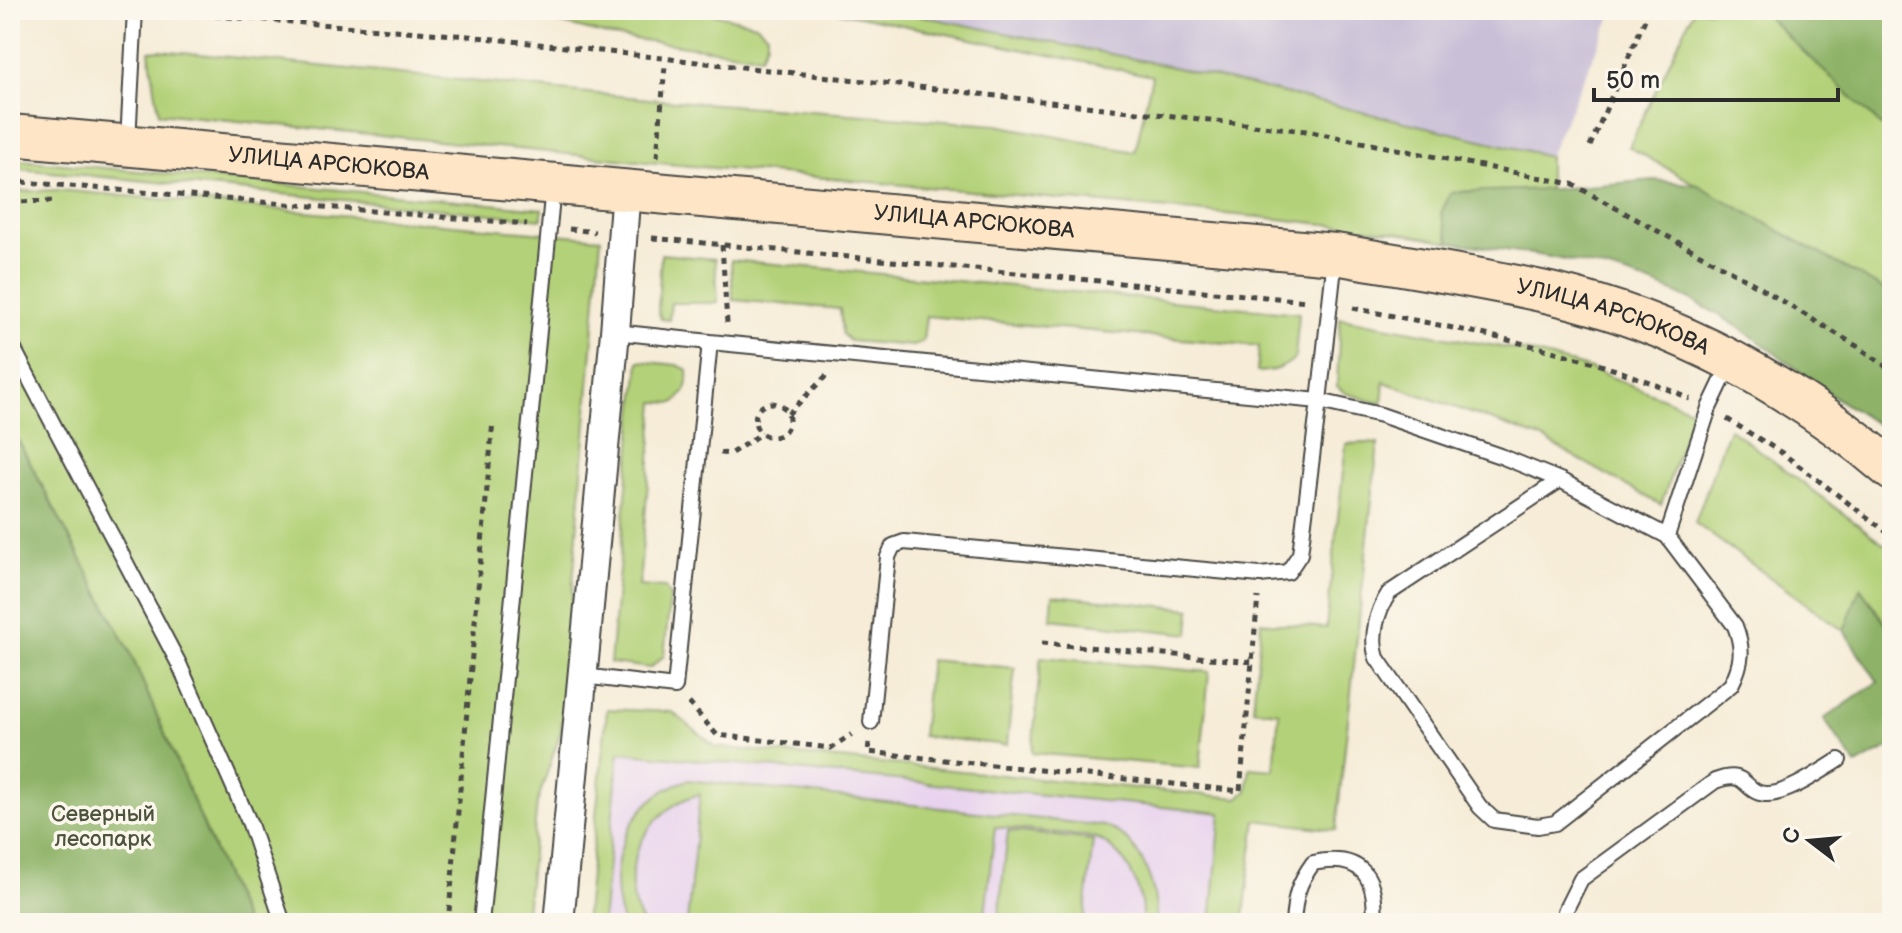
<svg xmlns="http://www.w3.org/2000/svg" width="1902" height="933" font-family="'Balsamiq Sans',sans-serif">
<rect width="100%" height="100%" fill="#fbf7ec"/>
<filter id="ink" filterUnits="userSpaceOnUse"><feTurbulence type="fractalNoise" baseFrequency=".0125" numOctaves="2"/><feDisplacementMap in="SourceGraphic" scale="16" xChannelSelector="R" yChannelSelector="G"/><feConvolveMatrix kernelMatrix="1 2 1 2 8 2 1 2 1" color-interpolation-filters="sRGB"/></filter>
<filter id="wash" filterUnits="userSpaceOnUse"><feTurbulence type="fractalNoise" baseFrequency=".006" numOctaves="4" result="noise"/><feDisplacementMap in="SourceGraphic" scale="32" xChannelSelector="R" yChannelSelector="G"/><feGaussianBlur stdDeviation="1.8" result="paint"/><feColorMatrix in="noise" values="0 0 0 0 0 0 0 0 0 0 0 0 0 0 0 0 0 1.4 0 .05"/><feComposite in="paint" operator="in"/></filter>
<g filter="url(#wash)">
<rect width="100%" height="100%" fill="#f6ecd7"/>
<path fill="#e8d2ee" d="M618 752 1221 813 1211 923H602Z"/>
<path fill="#c9bfd7" d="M891 10H1614L1549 156 1155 63Z"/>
<path fill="#b3d178" stroke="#6f7e52" stroke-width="2" d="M509 10H697L756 24 767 34V42L761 56 611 36Z
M829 10H891L1155 63 1549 156V190L1452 192 1441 213 1450 242 1391 231 1259 217 647 162 159 113 149 51 160 50 649 99 997 125 1135 152 1152 76Z
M1694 10H1760L1892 136V294L1629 147Z
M10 159 542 209V219L10 168Z
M58 190 601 238 561 731 537 803 525 923H245L130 652 10 425V192Z
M661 254 715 259 718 303H671L669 320 661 319 658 311Z
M731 260 1299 313 1295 358C1283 369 1273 371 1257 372L1259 346 926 316 923 341 913 346 850 341 842 334 840 309 733 300Z
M1340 318 1529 352 1591 369 1693 410 1661 505 1541 438 1384 382 1382 404 1345 393 1337 386Z
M639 361 677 365 688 370C689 386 687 393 674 403L655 402 639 586 665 588 670 597 664 656 650 668 610 663Z
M1729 428 1892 550V633L1861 588 1844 631 1695 523Z
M1367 443 1378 444 1336 830 1256 820 1243 923H1211L1221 813 619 752 602 923H585L607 709 672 712 716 747 1238 798 1247 791 1250 768 1274 770 1279 712 1253 709 1261 622 1326 628 1346 444Z
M1053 595 1191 609 1189 634 1051 619Z
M1041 657 1209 672 1200 768 1032 753Z
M930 660 1015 668 1007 745 922 736Z
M688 780 1104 826C1141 838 1158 887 1156 923H1142C1144 889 1127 851 1093 837L995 827 984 923H687L700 794C644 809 615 871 642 923H623C603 866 627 798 688 780Z
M1008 831 1093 840 1084 923H998Z"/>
<path fill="#8eb368" stroke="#5c6f4a" stroke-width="2" d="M1760 10H1892V136Z
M1654 180 1698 185 1892 294V432C1821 396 1765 336 1693 301 1617 264 1532 253 1450 242L1441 213 1451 192 1554 189Z
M10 425 130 652 245 923H10Z
M1860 588 1892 633V746L1856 765 1824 719 1878 682 1844 631Z"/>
</g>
<g filter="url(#ink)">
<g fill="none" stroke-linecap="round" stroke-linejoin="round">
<g stroke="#494845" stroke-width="18">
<path id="lane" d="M128 141 135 10
M1335 258 1319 401 1381 415 1503 457 1560 480 1667 536 1735 626C1744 649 1742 664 1731 685L1555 823 1538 826 1494 820 1480 807 1377 658C1370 637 1377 611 1389 593L1560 480
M615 332 710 342
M10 342 179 664 250 824 283 923
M1667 536 1709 408 1730 364
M583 676 675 687 710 342 1319 401 1300 554 1288 572 1260 575 904 542 893 546 888 557 871 722
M481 923 553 187
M1293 923C1295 897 1297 885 1313 863 1361 853 1378 876 1374 923
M1567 923 1565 911 1581 879 1715 781C1749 768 1742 792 1765 794 1785 796 1821 771 1839 760"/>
</g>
<g stroke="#494845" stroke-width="32">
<path id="street" d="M559 923 615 332 626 189"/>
</g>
<g stroke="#494845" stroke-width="44">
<g id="secondary">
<path id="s1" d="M10 135 1335 254C1406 266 1479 277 1550 293 1677 322 1794 386 1892 470"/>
</g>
</g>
<path stroke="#494845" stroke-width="5" stroke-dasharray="6 6" stroke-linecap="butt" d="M155 11 468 36 1306 131 1572 184 1749 281 1860 348 1892 371
M1590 146 1649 10
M657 157 665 66
M10 181 527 224
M10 202 58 201
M569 229 595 232
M652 238 1307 301
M722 245 727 323
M1353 308C1468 331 1581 350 1690 399
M755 420a17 17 0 1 1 34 0a17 17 0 1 1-34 0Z
M788 414 827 375
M1727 419 1782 453 1892 536
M720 453 730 454 762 433
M1042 643 1253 662
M689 703 717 735 831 748 852 734
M869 743 868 752 1240 791 1258 597
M448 923 493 421"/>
<use href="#lane" stroke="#fff" stroke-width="14"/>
<use href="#street" stroke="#fff" stroke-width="28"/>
<use href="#secondary" stroke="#fde5c5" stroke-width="40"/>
</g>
</g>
<g text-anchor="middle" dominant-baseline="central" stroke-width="7" stroke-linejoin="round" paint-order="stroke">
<g font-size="22" fill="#2b2b2b" stroke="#fbf7ec">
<text stroke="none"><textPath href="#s1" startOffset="320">УЛИЦА АРСЮКОВА</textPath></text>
<text stroke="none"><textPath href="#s1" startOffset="968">УЛИЦА АРСЮКОВА</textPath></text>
<text stroke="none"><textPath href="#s1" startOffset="1616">УЛИЦА АРСЮКОВА</textPath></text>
</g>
<g font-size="22" fill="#4d543e" stroke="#fbf7ec">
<text x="103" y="814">Северный<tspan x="103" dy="25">лесопарк</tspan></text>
</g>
</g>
<rect width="1902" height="933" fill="none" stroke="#fbf7ec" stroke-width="40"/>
<g transform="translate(1810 841) rotate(286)" stroke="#fbf7ec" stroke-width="6" paint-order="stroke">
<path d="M0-6L14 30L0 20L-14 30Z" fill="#2b2b2b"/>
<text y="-12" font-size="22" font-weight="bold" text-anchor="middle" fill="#2b2b2b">С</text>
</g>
<path d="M1594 88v12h244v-12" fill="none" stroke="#2b2b2b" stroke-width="4"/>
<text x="1606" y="88" font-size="24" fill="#2b2b2b" stroke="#fbf7ec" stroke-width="6" paint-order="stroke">50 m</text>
</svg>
